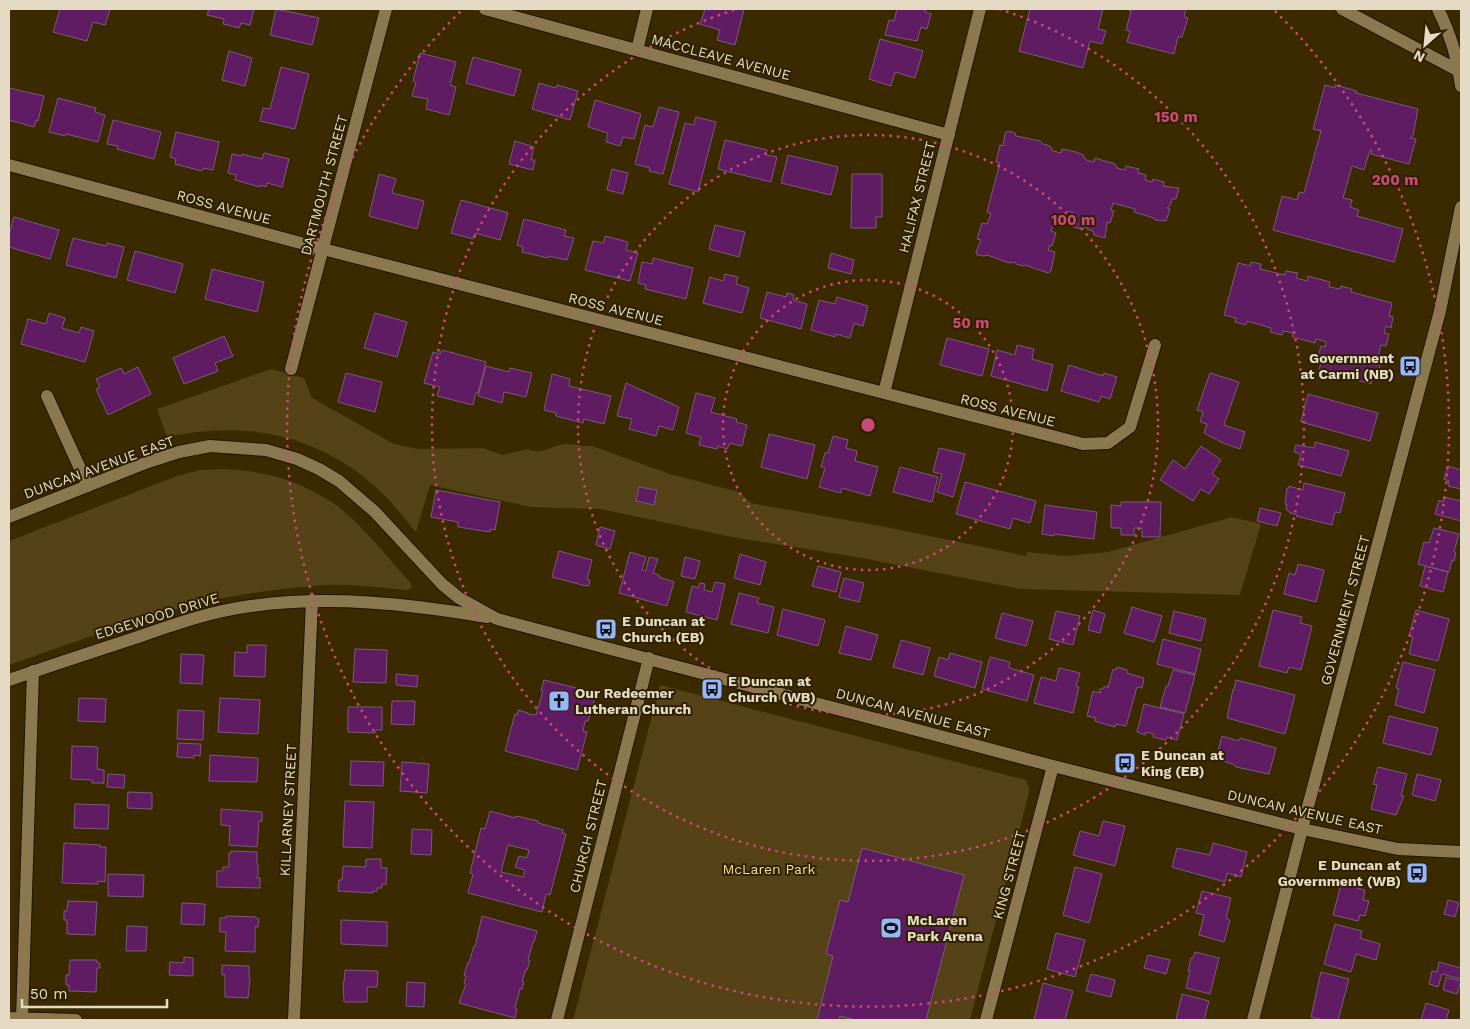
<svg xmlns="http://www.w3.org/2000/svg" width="1470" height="1029" font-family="'Work Sans',sans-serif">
<rect width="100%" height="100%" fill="#3b2a00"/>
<path fill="#554216" d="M271 369 304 378 312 398 394 444 418 449 483 448 502 455 528 449C540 456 554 444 567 444 576 444 583 447 592 446L670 474 739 492 751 503 886 527 1026 556 1027 552 1066 556 1108 552 1232 517 1261 524 1240 595 1020 589 862 558 732 537 601 509 531 507 430 485 416 532C404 518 392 502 378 489 318 434 244 420 167 437L157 409Z
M225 469C265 471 299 480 333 503 359 521 388 558 410 582L412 587 408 590C380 588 352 584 325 585 286 588 238 594 200 603 136 619 72 643 9 665V541L177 476 200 470Z
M660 685 1026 780 1029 788V793L970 1020H573Z"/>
<path fill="#5f1c62" stroke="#7a5a7a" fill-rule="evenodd" d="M60 9H110L105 25 93 22 87 41 53 32Z
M209 9H254L250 25 241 23 239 28 223 24 224 19 207 15Z
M276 9 319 18 312 45 270 35Z
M705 9H744L735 45 717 40 720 30 700 24Z
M895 9H925V12L931 14 927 29 921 27 917 41 885 35 889 20 894 21 897 9Z
M1030 9H1103L1098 29 1106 31 1102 44 1090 41 1083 68 1019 51Z
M1127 9H1186L1184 17 1188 18 1182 37H1178L1174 54 1127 42 1130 31 1126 30 1131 11Z
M880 39 923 51 915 78 895 72 891 86 869 79Z
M229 51 252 58 245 86 222 80Z
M420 53 456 62 450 85 456 87 449 115 426 109 428 99 412 96 416 82 413 81Z
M473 57 521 70 514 96 466 83Z
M281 67 309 74 295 129 260 121 263 108 270 109Z
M539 83 556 88 557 85 578 91 570 120 532 109Z
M1325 85 1335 88V85L1357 91 1356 93 1418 109 1413 136 1410 138 1416 139 1409 164 1371 154 1372 150H1370L1364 170 1352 166 1343 198 1352 200 1350 207 1359 210 1357 216 1403 229 1394 262 1273 230 1282 196 1297 200 1299 192 1304 193 1321 131 1313 129Z
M9 88 44 96 38 121 36 120 34 127 9 120Z
M58 98 96 108 95 112 105 115 98 142 66 134 65 136 49 132Z
M595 100 641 114 634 139 623 137 620 146 606 142 608 133 588 127Z
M659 107 679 112 663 174 649 171 650 168 635 164 645 125 653 127Z
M696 117 716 122 698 192 669 184 685 123 694 125Z
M113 120 161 132 154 159 117 149 118 146 107 144Z
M1008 131 1015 133 1016 136 1040 141 1043 144 1050 146 1053 151 1061 153 1062 149 1076 152 1083 155 1086 160 1094 162 1095 158 1115 164 1117 168 1125 170 1126 166 1139 169 1138 173 1146 175 1145 180 1152 182 1153 179 1164 182 1163 186 1179 188 1176 199H1172L1170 206 1168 207 1167 208 1170 209 1166 221 1155 220 1154 218 1134 212 1135 209 1113 203 1111 210 1114 211 1110 223 1107 222 1105 238 1094 235 1093 231 1087 229V227L1081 229 1074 227 1071 225 1074 213 1067 211 1063 216 1059 215 1058 221 1054 224 1051 231 1056 233 1052 246 1050 245 1048 250 1055 252 1051 271 1048 273 1025 265 1023 266 1016 264 1015 262 1009 263 987 255 984 256 977 255 976 252 981 240 977 239 982 223 987 224 991 214 987 212 1000 163 996 162 1000 145 1003 146 1005 133Z
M176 132 219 142 213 170 203 168 202 171 175 164 176 159 170 157Z
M725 140 767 150 766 155 777 157 771 182 718 169Z
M515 141 534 147 531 160H535L533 170 509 164Z
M264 153 289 159 282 187 267 183 266 187 261 185 260 187 235 180 236 175 228 173 232 154 242 156V154L262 159Z
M788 155 838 167 831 195 781 183Z
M612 169 628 173 623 194 607 190Z
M379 174 396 179 392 193 424 201 417 229 369 216Z
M852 174H882V217H876V228H851Z
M461 200 508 213 500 240 475 233 473 239 451 233Z
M14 217 59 230 50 259 9 247V235Z
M524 219 566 230 564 236 574 238 567 260 549 256 548 258 522 252 523 247 517 245Z
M715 225 745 232 739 257 709 249Z
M605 236 628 242 626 250 638 253 630 281 585 270 593 241 603 243Z
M73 238 106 246 107 243 124 247 116 278 66 265Z
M135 251 183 264 175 293 127 280Z
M831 253 854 260 851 274 828 268Z
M653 258 693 268 686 299 645 289 646 285 638 283 642 262 652 264Z
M1251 262 1261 264 1260 269 1285 275 1286 271 1298 273 1296 278 1307 281 1308 276 1330 282 1329 287 1340 289 1341 286 1352 289 1351 292 1392 303 1389 316 1393 317 1391 328 1386 326 1384 333 1389 334 1386 346 1381 345 1377 361 1381 362 1378 373 1374 372 1371 384 1319 370 1322 358 1318 357 1321 346 1325 347 1326 342 1316 339 1315 343 1292 337 1293 333 1283 331 1282 335 1270 332 1271 328 1247 321 1246 325 1235 322 1236 318 1224 315 1238 263 1250 266Z
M212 269 264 282 257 312 205 299Z
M725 274 738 277 736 284 749 288 742 313 703 303 710 277 723 281Z
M767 292 786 297 787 293 794 295 793 300 807 304 801 329 760 318Z
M837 297 868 306 863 326 854 323 850 338 835 334V337L811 330 819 300 835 304Z
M49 313 65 318 62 328 79 333 81 327 94 331 85 362 21 344 28 319 46 324Z
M375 313 407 322 397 357 364 348Z
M224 336 233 356 215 363 218 371 184 384 173 358Z
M947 338 989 349 982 376 940 365Z
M1017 345 1034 349 1032 359 1053 365 1047 391 991 376 997 350 1015 355Z
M442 350 486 362 478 393 476 392 473 405 437 396 440 387 424 383 433 352 440 354Z
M1069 365 1103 376 1104 373 1117 377 1110 399 1101 396 1099 402 1061 391Z
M486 366 509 372 510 368 532 373 526 397 504 392 502 403 478 396Z
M138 367 151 394 108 415 96 389 100 387 96 379 121 368 124 374Z
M346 373 382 382 375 412 338 402Z
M1210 373 1239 382 1224 425 1245 432 1240 449 1223 443 1204 433 1207 424 1200 422 1203 412 1197 410Z
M552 374 570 379 569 386 611 396 604 424 584 419 583 423 556 416V413L544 410Z
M626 383 679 407 673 430 659 426 656 436 629 429 632 419 617 416Z
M696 393 715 398 711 412 737 419 736 422 747 425 742 446 730 443 727 449 718 446 717 449 699 445 701 437 686 433Z
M1308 394 1378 413 1370 441 1301 422Z
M769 434 815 445 807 479 761 467Z
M833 436 848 440 846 448 857 451 855 461 878 467 870 496 842 488 841 493 819 487 825 468 821 467 825 453H828Z
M1315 442 1349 451 1341 476 1298 465 1301 454 1294 452 1296 445 1314 448Z
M1201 446 1221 460 1212 474 1219 479 1209 494 1201 489 1193 501 1160 480 1173 460 1185 469Z
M939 448 965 454 953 497 937 492 942 474 933 472Z
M1448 466 1461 470V489L1448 486 1449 481 1444 479Z
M900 467 938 477 932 502 893 492Z
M965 482 1036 501 1030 523 1013 518 1010 529 956 514Z
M1304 483 1345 493 1340 513 1335 512 1332 525 1296 516 1297 515 1290 513 1286 509 1287 505 1285 504 1287 488H1289V486L1303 490Z
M639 487 657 490 654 505 636 501Z
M436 490 500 502 495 530 490 529V532L458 527V522L431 517Z
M1444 497 1461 501V521L1435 514 1439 500 1443 502Z
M1121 502H1161L1160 537H1142V528H1134V535H1121V528H1111V505L1121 506Z
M1045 505 1097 512 1094 539 1054 534V536L1042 534Z
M1260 508 1281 513 1277 526 1257 521Z
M600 527 615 531 610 549 596 545Z
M1434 528 1459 534 1454 552 1456 553 1454 561 1452 560 1449 572 1418 564 1424 542 1429 543Z
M559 551 592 560 587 579 590 580 589 586 586 585V586L552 577Z
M630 552 646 557 642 570 646 571 649 557 658 559 653 573 659 575V577L674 582 667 606 619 593Z
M740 554 766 562 760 585 734 578Z
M685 557 700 561 695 579 681 576Z
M1298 564 1324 570 1316 602 1284 594 1289 573 1295 575Z
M818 566 841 572 836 592 812 586Z
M1425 566 1448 572 1443 592 1420 586Z
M844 578 864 583 859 602 839 597Z
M715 582 725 584 717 620 686 612 692 586 698 588 700 583 705 584 704 590 712 592Z
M739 593 759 598 757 603 774 607 768 633 731 624Z
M1132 607 1162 616 1154 642 1124 633Z
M783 609 825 620 818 646 777 635Z
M1093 610 1105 614 1100 633 1088 630Z
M1273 610 1302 617 1300 623 1312 626 1301 670 1289 667 1287 673 1259 666Z
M1416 610 1449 619 1438 661 1409 654 1413 637 1409 636Z
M1056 611 1080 616 1073 645 1049 639Z
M1174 611 1206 619 1201 641 1169 633Z
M1002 613 1033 621 1026 646 995 638Z
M846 626 878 635 871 660 839 653Z
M1163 639 1201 649 1195 674 1157 664Z
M901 640 930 648 923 675 893 667Z
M247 645H266L265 677 234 676 235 652 247 653Z
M355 649 387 650 386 683 353 682Z
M950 653 982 662 975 688 934 676 939 657 948 660Z
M181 654 204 655 202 684 180 683Z
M990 657 1010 662 1009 668 1034 675 1027 701 982 689Z
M1403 662 1435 670 1424 713 1395 705 1399 689 1396 688Z
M1117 667 1127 670V673L1144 678 1142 688 1137 687 1126 726 1116 724 1115 727 1095 721 1096 718 1087 716 1093 691 1101 693 1099 690 1107 686 1108 688 1113 669 1116 670Z
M1059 668 1080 673 1076 686 1079 687 1073 713 1034 703 1041 677 1056 681Z
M1173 670 1195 675 1185 713 1160 707 1166 686H1168Z
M396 674 418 676 417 687 396 685Z
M544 680 596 693 588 721H585L583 731 587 732 577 770 505 751 515 714 517 715 518 710 528 713V714L536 715 543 691H541Z
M1236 680 1295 695 1285 734 1227 718 1233 689 1234 690Z
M79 698 106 699 105 722 78 721Z
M220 698 260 700 258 734 218 732Z
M392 701H415L414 725 391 724Z
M1144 704 1184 714 1177 740 1167 737 1166 740 1153 737 1154 734 1146 732 1145 735 1137 732Z
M348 707H382V730H376L375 733 348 732Z
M178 710 204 711 203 740 177 739Z
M1389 716 1438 728 1431 755 1383 743Z
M1222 736 1239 741 1240 738 1276 748 1269 774 1236 767 1233 764 1216 759Z
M178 743 201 744 200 756 194 755V758L177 757Z
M72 746 98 747 97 769 104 770V783H92V780L71 779Z
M210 755 258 758 257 782 209 781Z
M351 761 384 762 383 786 350 785Z
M402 762 429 764 427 793 400 791Z
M1378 767 1407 774 1401 796H1404L1396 815 1371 809 1377 785 1373 784Z
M108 774 125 775 124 788 107 787Z
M1417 774 1441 780 1435 801 1412 795Z
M128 792 152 793V809L127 808Z
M345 801 374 802 372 848 343 847Z
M75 804 109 805 108 829 74 828Z
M221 809 262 812V821H259L257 847 229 845 230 826 221 825Z
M490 811 515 818 516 816 538 821V823L563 830 562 833 566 834 550 895 546 894 542 912 468 893 473 874 470 873 481 828 485 829ZM508 845 529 850 527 858 519 856 515 867 525 870 523 877 501 872Z
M1103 821 1125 826 1115 866 1073 855 1080 831 1099 836Z
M412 829 432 830 431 855 411 854Z
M64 843 100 845V847H106L105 882 98 881V884L62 883Z
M1213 843 1247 852 1241 877 1227 873 1225 882 1172 867 1177 848 1210 855Z
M862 848 964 875 926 1020H856L840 1016 839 1020H817L833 956 826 954 840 900 848 902Z
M231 851 257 852V864H258V876L256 878H260V888L217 887V871H223V867H229V853H231Z
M366 859H381V868H387L386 884H382V888H377V891H373V893L338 891 339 880H342L343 866 366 867Z
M1075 867 1102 874 1089 923 1063 915Z
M108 874 144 875 143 897 108 896Z
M1341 884 1365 890 1363 900 1369 901 1365 916 1360 915 1358 921 1333 915Z
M1202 891 1231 898 1226 918 1230 920 1224 942 1199 935 1204 915 1196 913Z
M1448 900 1459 903 1455 917 1444 914Z
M68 901 97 902 95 935 67 934V920H64V911H67Z
M182 903 205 904 204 925 181 924Z
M226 916 256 917V918L259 919 258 927H255V952L225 951 226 932H220V918H226Z
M482 916 537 931 534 942H533L528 960 530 961 527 970 526 969 522 982H524L522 989H520L515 1008 517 1009 515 1018 459 1003 466 984 464 983 466 976 464 975 468 962 469 963 474 946 475 947Z
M341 920 387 922V946L341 944Z
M1335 924 1362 931 1360 938 1380 944 1376 960 1356 954 1351 972 1324 964Z
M127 926 147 927 146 951H126Z
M1056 933 1085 940 1075 977 1047 969Z
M1195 952 1219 958 1210 994 1186 988 1190 971H1188L1191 958H1193Z
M1148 955 1170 960 1166 974 1144 968Z
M184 957 193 958V976L169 975 170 962 184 963Z
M70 960H97V963H100V968H97L96 992 69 991V985H66V975H69Z
M1439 962 1461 968V979L1442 974 1438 987 1429 984 1432 971 1437 972Z
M222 965 249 966V978H250L248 998 225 997V975H222Z
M345 970 378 971 377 987H367V1002H344L343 982H344Z
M1321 972 1349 979 1338 1020H1323L1311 1017Z
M1091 974 1115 980 1111 997 1086 991Z
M1446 977 1461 981 1457 994 1443 990Z
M407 982 425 983 424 1007 406 1006Z
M1043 983 1073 991 1065 1020H1034Z
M1182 994 1209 1001 1204 1020H1176Z
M1426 1003 1449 1010 1446 1020H1421Z"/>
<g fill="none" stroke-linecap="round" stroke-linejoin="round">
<g stroke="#1d1401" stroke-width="14">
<path id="street" d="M485 9 949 135
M637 50 647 9
M9 165 323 249 1083 444 1108 443 1130 427 1155 345
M291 369 386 9
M884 393 980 9
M47 396 88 486
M9 517 148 462 179 452 210 446 266 450 297 459 319 469 339 481 374 511 442 584 459 598 497 619 1053 766 1302 829
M9 680C52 665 95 651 138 637 175 624 212 611 251 606 330 595 409 604 487 617
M9 1018 76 1020
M22 1020 33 671
M294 1020 312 600
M557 1020 649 658
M986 1020 1053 766"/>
</g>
<g stroke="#1d1401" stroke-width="14">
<path id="secondary" d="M1342 9 1459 71
M1438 9C1450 33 1458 59 1461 86
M1302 829 1398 849 1461 852
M1253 1020 1302 829 1440 311 1461 207"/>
</g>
<use href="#street" stroke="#8b784e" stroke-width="12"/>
<use href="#secondary" stroke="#8b784e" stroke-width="12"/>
</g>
<g fill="none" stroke="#cb4976" stroke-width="2.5" stroke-dasharray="2.5 5">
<circle cx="868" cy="425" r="145"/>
<circle cx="868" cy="425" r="290"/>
<path d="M999 9A436 436 0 1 1 737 9"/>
<path d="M1275 11A581 581 0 1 1 461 11"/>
</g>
<defs>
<g id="bus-square" transform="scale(1.125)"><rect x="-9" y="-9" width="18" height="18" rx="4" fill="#98b6fd" stroke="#2e2101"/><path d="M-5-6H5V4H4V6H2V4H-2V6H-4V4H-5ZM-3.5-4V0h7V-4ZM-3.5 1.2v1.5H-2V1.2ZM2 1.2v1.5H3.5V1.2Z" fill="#111"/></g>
<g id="church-square" transform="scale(1.125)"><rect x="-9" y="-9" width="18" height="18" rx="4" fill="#98b6fd" stroke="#2e2101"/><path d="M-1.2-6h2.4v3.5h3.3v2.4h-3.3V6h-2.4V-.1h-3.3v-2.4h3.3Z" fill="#111"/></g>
<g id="stadium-square" transform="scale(1.125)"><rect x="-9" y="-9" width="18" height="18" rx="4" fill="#98b6fd" stroke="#2e2101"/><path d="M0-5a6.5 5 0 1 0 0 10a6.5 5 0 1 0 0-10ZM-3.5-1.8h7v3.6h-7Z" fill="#111"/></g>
</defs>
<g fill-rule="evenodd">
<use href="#bus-square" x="1410" y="366"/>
<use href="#bus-square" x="606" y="629"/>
<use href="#bus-square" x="712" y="689"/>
<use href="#church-square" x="559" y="701"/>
<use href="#bus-square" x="1125" y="763"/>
<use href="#bus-square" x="1417" y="873"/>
<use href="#stadium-square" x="891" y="928"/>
</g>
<g text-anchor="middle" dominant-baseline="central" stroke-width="4" stroke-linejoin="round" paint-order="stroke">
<g font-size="14" fill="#e5dbc5" stroke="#2e2101">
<text transform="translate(721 57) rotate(15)">MACCLEAVE AVENUE</text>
<text transform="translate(324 185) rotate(-75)">DARTMOUTH STREET</text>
<text transform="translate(917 197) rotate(-76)">HALIFAX STREET</text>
<text transform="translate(224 207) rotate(15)">ROSS AVENUE</text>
<text transform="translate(616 309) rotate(14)">ROSS AVENUE</text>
<text transform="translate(1008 410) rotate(14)">ROSS AVENUE</text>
<text transform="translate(99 467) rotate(-20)">DUNCAN AVENUE EAST</text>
<text transform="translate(1345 610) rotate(-75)">GOVERNMENT STREET</text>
<text transform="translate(157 616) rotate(-17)">EDGEWOOD DRIVE</text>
<text transform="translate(913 713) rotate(15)">DUNCAN AVENUE EAST</text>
<text transform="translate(288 810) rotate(-87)">KILLARNEY STREET</text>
<text transform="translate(1305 812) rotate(13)">DUNCAN AVENUE EAST</text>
<text transform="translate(588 836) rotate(-76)">CHURCH STREET</text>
<text transform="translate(1009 875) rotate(-75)">KING STREET</text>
</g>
<g font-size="14" font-weight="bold" fill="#e5dbc5" stroke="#2e2101" text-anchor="start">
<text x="1394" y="358" text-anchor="end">Government<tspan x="1394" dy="16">at Carmi (NB)</tspan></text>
<text x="622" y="621">E Duncan at<tspan x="622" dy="16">Church (EB)</tspan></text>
<text x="728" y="681">E Duncan at<tspan x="728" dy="16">Church (WB)</tspan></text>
<text x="575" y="693">Our Redeemer<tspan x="575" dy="16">Lutheran Church</tspan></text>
<text x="1141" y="755">E Duncan at<tspan x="1141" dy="16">King (EB)</tspan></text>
<text x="1401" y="865" text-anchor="end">E Duncan at<tspan x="1401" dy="16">Government (WB)</tspan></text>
<text x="907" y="920">McLaren<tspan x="907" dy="16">Park Arena</tspan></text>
</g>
<g font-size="14" fill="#f9d991" stroke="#2e2101">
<text x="769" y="869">McLaren Park</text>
</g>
</g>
<circle cx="868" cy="425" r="8" fill="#cb4976" stroke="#2e2101" stroke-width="2.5"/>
<g font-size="15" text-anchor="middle" font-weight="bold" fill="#cb4976" stroke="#2e2101" stroke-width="4" stroke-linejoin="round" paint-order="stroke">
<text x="1176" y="122">150 m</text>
<text x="1395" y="185">200 m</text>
<text x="1073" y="225">100 m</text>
<text x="971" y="328">50 m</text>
</g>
<rect width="1470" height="1029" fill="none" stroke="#e5dbc5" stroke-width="20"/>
<g transform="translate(1425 45) rotate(207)" stroke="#2e2101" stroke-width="4" paint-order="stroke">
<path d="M0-4L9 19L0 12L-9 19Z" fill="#e5dbc5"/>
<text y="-8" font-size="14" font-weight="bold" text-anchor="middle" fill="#e5dbc5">N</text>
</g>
<path d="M22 999v8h145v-8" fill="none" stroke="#e5dbc5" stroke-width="2.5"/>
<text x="30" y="999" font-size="15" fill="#e5dbc5" stroke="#2e2101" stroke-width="4" paint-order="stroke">50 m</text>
</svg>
